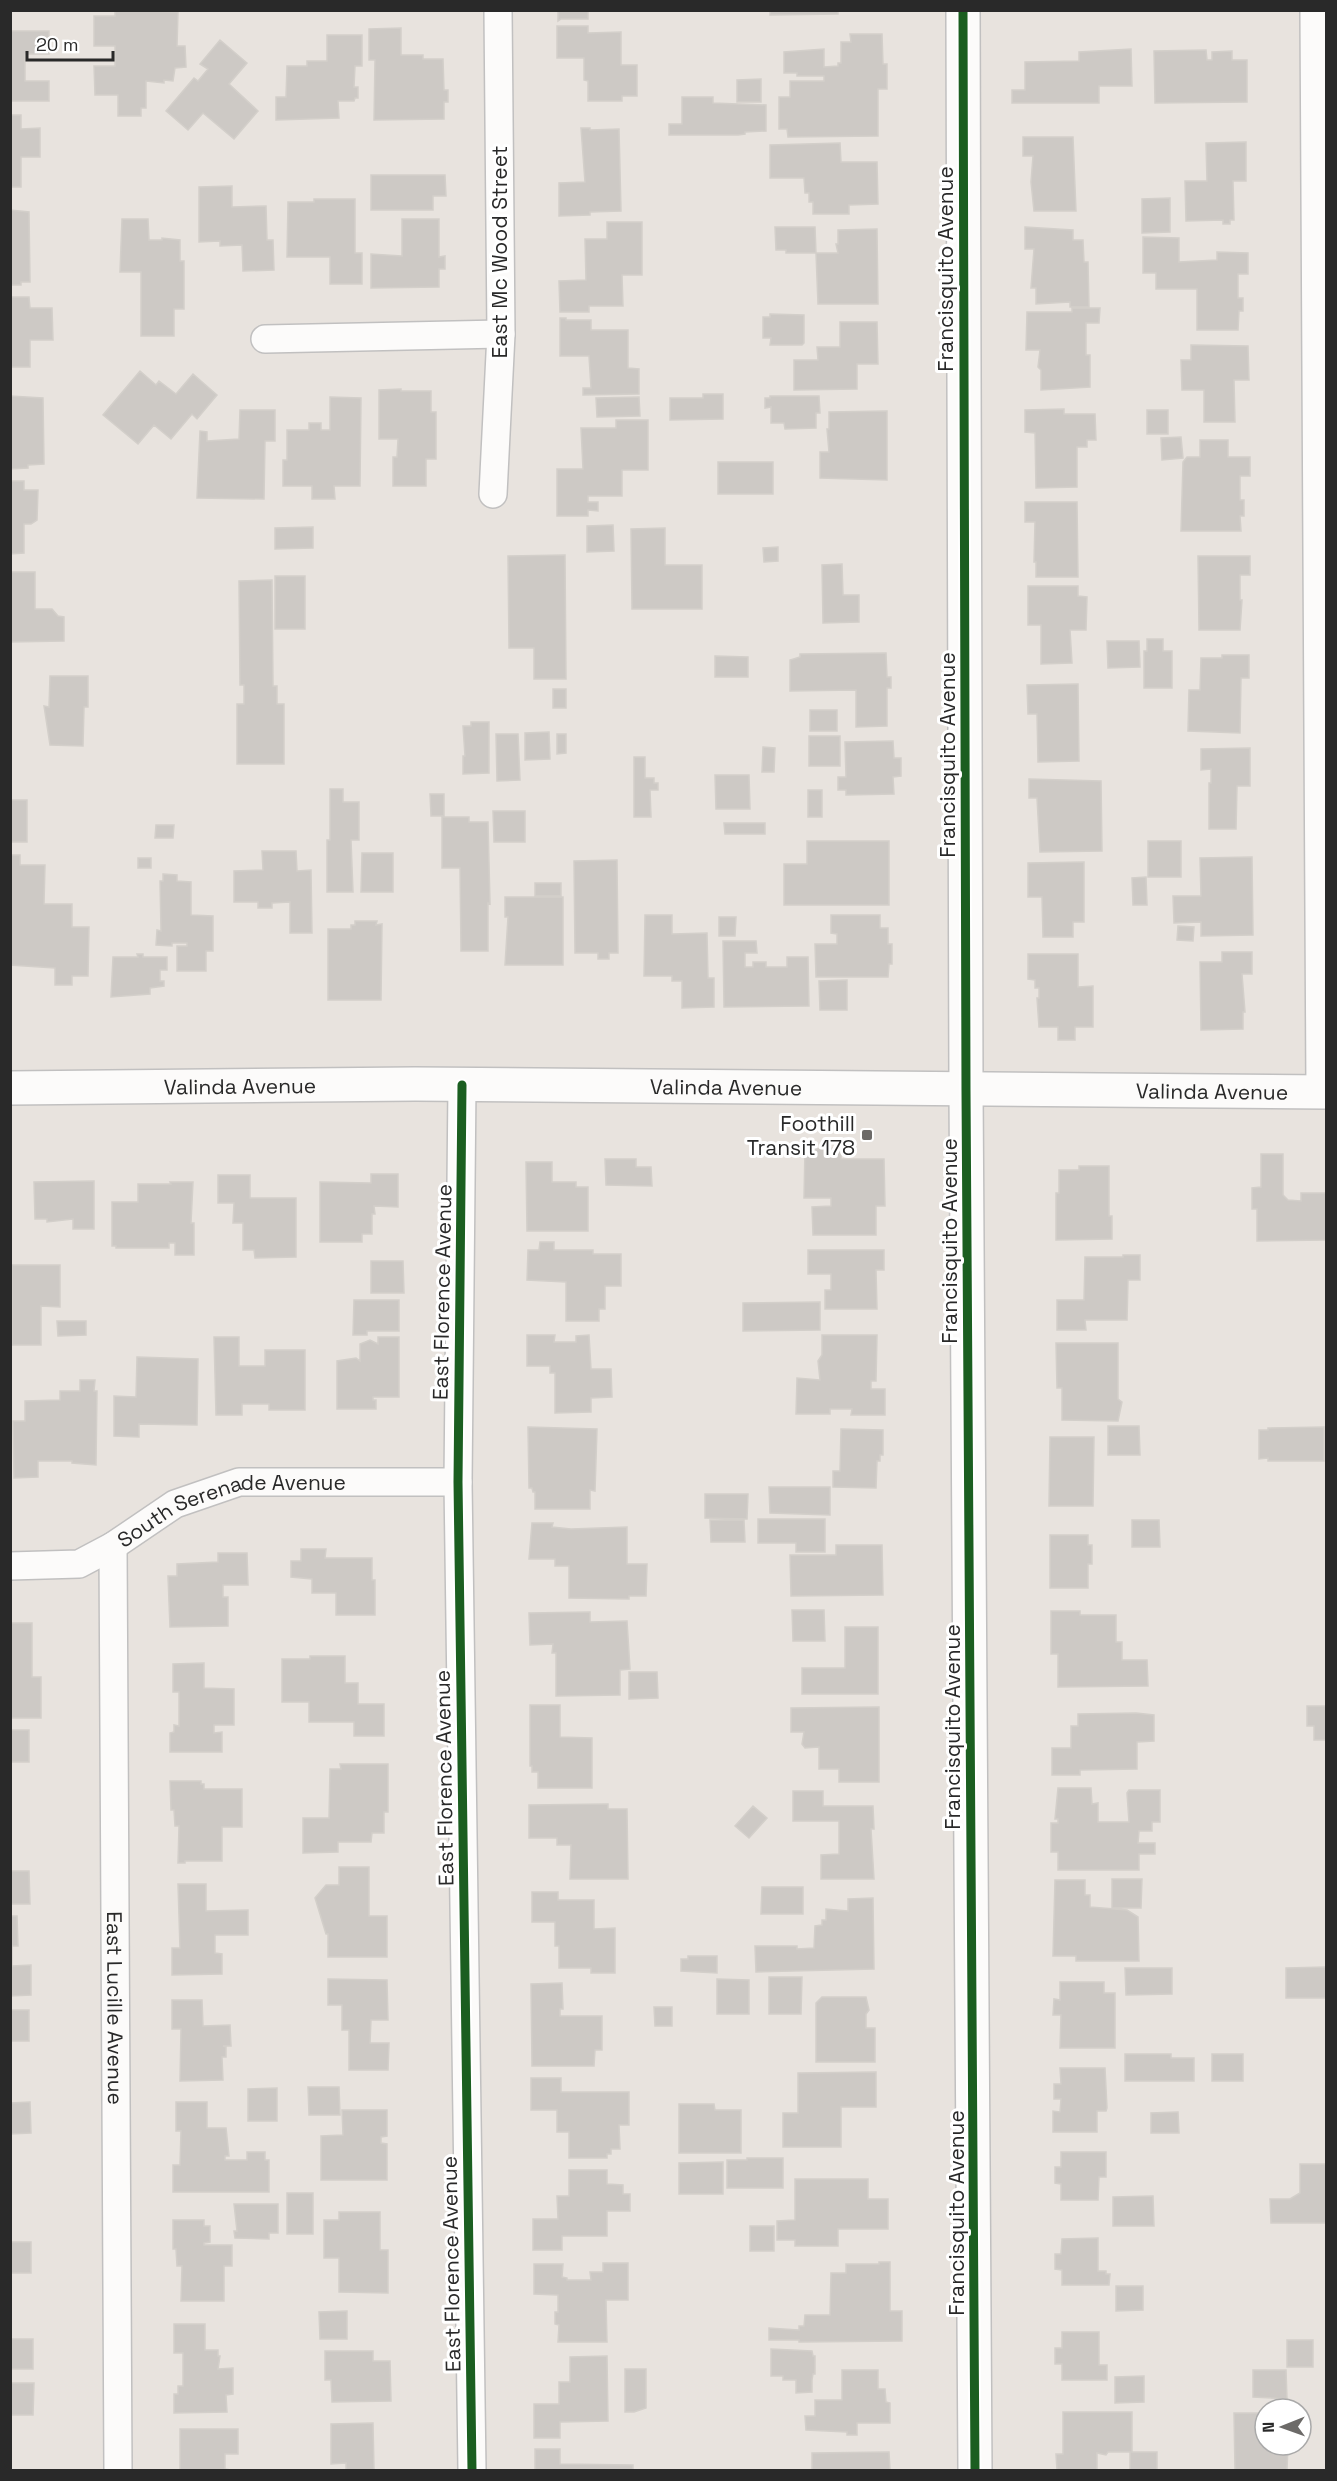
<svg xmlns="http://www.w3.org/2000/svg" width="1337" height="2481" font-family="'Space Grotesk',sans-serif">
<rect width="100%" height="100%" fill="#e8e3de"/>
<path fill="#cdc9c5" stroke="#d3cfca" stroke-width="1.5" d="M115 10 178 12 177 46H185L186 67 175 68 173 81 164 80V83L146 81V108H141V116H118V95H95L94 66H115V46H94V16H115Z
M558 10H588V19H561L558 21Z
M770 10H838V14L770 15Z
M557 26H588V33L621 32V65H637V96H622V101H588V81L584 80V58H557Z
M401 28V55H423V59H443L444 90H448V102H444V119L374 120 375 60H369V29Z
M10 31H49V54H25V81H49V101H10Z
M850 34H882L883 64H887V89H878V136L788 137 787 129H779V97H790V81H824V76H797V73H784V52L824 49V67L838 66V63H841V42H851Z
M327 35H362V66H355L354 87H358V98H355L354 101H338L339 118 276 120V97H286L287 66H307V61H327Z
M220 40 247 63 229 84 258 111 234 139 203 113 188 130 166 111 194 78 198 81 208 69 200 64Z
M1131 49 1132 86H1099V103H1012V90H1025V62L1079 61V52Z
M1206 50 1207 60H1212V52L1232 51V60H1247V102L1155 103 1154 51Z
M761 79V102H737V80Z
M682 97H713V103L766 105V131L745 132V134L738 135H669V124H682Z
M10 115H21V129L40 128V157H21V187H10Z
M581 128H590V130L619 129 621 211 590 212V215L559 216V183L585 182Z
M1023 137H1073L1076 211H1034L1031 182 1033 156H1023Z
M1246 142V181H1233L1234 220H1230V224H1223V220L1186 221 1185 181H1207L1206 143Z
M840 143 841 162H877L878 204 849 205V214H813V202H809V193H805L804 178H770V145Z
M371 175H445L446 196H433V210H371Z
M232 186V207L266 206 267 240H273L274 270 243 271 242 245 220 246V241L199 242V187Z
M1170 198V232L1142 233V199Z
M314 199H355V253H362V284H330V257H287L288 202H314Z
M10 210 29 212 30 282H21V285H10Z
M122 219H148L149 240H162V238L180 240V261H184V309H174V336H141V272H120Z
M402 219H439V257L445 256V269H439V287L371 288V254L402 256Z
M607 222H642V275H622L623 306H589V312H560L559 281 586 280 585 239H607Z
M775 227H815L816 253H786V250H776Z
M1025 227 1073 230V240H1083L1084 262H1088L1089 307H1070V302L1036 304V288H1031L1034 249H1025Z
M877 229 878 304H818L816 253H838L836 244H838V230Z
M1143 237 1179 238V262L1217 260V252L1248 253V274H1238V298H1243V311H1239L1238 330H1197V289H1156V273H1143Z
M10 297H29L30 308H52L53 340H30V367H10Z
M1072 308H1100L1099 323H1086V355H1090V387L1041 390V370L1038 367 1040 350H1026L1027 312H1072Z
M770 314 804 315V343L802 345H770L771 338H763V317H770Z
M560 318H566V320H591V330H628V368L639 369V394L583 395V388H591L589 356H560Z
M840 322H877L878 364H857V389L794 390V360H818L817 347H840Z
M1191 345 1248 346 1249 380H1234L1235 422H1204V390H1182L1181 360H1191Z
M140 371 156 385 159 381 176 394 193 374 217 395 197 419 192 414 171 439 154 425 138 444 103 415Z
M401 389V391H431V412H436V459H426V486H393V457H397L398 439H379V390Z
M703 394H723V419L670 420V398H703Z
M10 396 43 398 44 464 28 465V468L10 469Z
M770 396H819L820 413H816V428L785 429 784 423H771V407L765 408V398H770Z
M330 397 361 398 360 486H334L335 499H312V486H283V460H287V430H309V423H321V430H330Z
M639 397 640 416 597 417 596 398Z
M1064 409V414H1095L1096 440H1087V447H1077V487L1036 488 1035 433 1025 432V410Z
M240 410H275V441H265L264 499 197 498 200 431 207 432V441L239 439Z
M1147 410H1168V434H1147Z
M887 411V480L820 478V452H829L827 429H829V412Z
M616 420H648V470H622V496H588V502H598V511L588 510V516H557V469H583L581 428H616Z
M1181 437 1183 458 1162 460 1161 438Z
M1200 440H1228V457H1250V476H1240V500H1244V516H1240L1241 531H1181L1183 462 1187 457H1200Z
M718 462H773V494H718Z
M10 481H24V490H38L37 520 31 524H24V553L10 554Z
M1025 502H1077L1078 577H1036V562H1034L1035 522H1025Z
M613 525 614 551 587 552V526Z
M313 527V548L275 549V528Z
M665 528V565H702V609H632L631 529Z
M778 547V561L764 562 763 548Z
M565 555 566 679H534V648H509L508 556Z
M1198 556H1250V575H1240V600H1242L1240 630H1199Z
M842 564 843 595H859V622L823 623 822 565Z
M10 572H35V609H52L58 616 64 617V641L10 642Z
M275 576H305V629H275Z
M272 580 273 686H277V704H284V764H237V704H244V685H240L239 581Z
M1028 586H1078V596L1087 597 1086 630H1070L1072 663 1041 664V625H1028Z
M1147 639H1163V651H1172V688H1144V651H1147Z
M1107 641H1139L1140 667 1108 668Z
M886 653 887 677H891V688H887V726L856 727V690L790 691V660L800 657V654Z
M1222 655H1249V678H1241L1240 733 1188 731 1189 690H1200L1201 658H1222Z
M715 656 748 657V677H715Z
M50 676H88V707H84L83 746 50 745 44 706 49 707Z
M1078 684 1079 761 1038 762 1037 714H1028L1027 685Z
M553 689H566V708H553Z
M810 710H837V731H810Z
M471 722H489V773L463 774V756H465L463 726H471Z
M549 732 550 759 525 760V733Z
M496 734H518L520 780 497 781Z
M557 734H566V753L557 754Z
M809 736H840V766H809Z
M893 741 894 758H901V776L893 777 894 794 846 795V790H838V777H846L845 742Z
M763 747 775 748 774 772H762Z
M1250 748V786H1237L1236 829H1209V783H1211V769L1201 770V749Z
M634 757H645V778H654V783H658V790H650L651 817H634Z
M715 775H749L750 809H716Z
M1029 779 1101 781 1102 851 1040 852 1037 798H1029Z
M330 789H343V802H359V840H351L353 892H327V840H330Z
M808 790H822V817H808Z
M430 794H444V816H431Z
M10 800H27V842H10Z
M493 811H525V842H494Z
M442 817H469V822H488L490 904 488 903V951H461L460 868H442Z
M724 823H765V834H725Z
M156 825H174L173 838H155Z
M807 841H889V905H784V864H807Z
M1148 841H1181V877H1148Z
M262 851H296L297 871 311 870 312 933H290V902L272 903V908H258V902H234V871L263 870Z
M362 853H393V892H361Z
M10 855H20V865H45L44 904H72V927H89L88 976H72V985H55V968L10 965Z
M1252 857 1253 935 1201 936V922L1174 923 1173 896H1201L1200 858Z
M138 858H151V868H138Z
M617 860 618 953H609V959H598V953H575L574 861Z
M1084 862V922H1073V937H1043L1042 897H1028V863Z
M163 874 177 875V881L191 882V915L213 916V951H206V971H177V946H187V943H172V946L156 945 157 930 161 931 160 881H163Z
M1146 877 1147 905H1133L1132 878Z
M535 883H561V896H535Z
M505 897H563V965H505L508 917H505Z
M645 915H672V934L707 933 708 978H714V1007L682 1008V981H672V976H644Z
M831 915H880V928H888V944H892V964H889L888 977H816L815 944H837V934L831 933Z
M719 917H736L735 936H719Z
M355 921H377L376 925 382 924 381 1000H328V929H351V925H355Z
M1178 926 1194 927 1193 941 1177 940Z
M723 941H756L757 953H745V967H753V962H766V967H787V957H808L809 1006 724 1007Z
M1222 952H1252V974H1242L1245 1012H1243V1029L1201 1030 1200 962H1222Z
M137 954H143V957H167V970H160V981H164V986L150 988V994L111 997 113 957H138Z
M1028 954H1078V987L1093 986V1027H1075V1040H1058V1027H1039L1037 998H1039V988H1035V980L1028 979Z
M847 980V1010H820L819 981Z
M841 1148V1159H884L885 1206H876V1235H813L812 1207 831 1206V1198H804L805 1149Z
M1261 1154H1283V1195L1288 1200 1301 1201V1193H1326V1240L1257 1241V1209H1252V1188L1261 1187Z
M605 1159H636V1167H651L652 1186 606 1185Z
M526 1162H552V1182H576V1187H588V1231H527Z
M1079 1166H1109V1216H1112V1239L1056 1240V1193H1059V1170H1079Z
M371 1174H398V1207L374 1206 375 1214H372V1234H362V1242H320V1182L371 1183Z
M218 1175H250V1198H296V1257L255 1258 254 1250H243V1223H233L234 1203H218Z
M94 1181V1229H73V1219L47 1222V1219H35L34 1182Z
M170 1182H193L191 1223H194V1255H175V1243H169V1248H116V1246H112V1202H138V1184H171Z
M540 1242H554V1250H593V1254H621V1286H605V1309H599V1321H566V1282L527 1280 528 1250H539Z
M808 1250H884V1270H876L877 1309H825V1290H831V1274H808Z
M1123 1255H1140V1280H1128L1127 1320H1085L1086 1330H1057V1300H1084L1085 1257H1123Z
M371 1261H403L404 1293H371Z
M12 1265H60V1307L41 1306V1345H12Z
M354 1300H399V1331H367V1335H353Z
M820 1302V1330L743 1331V1303Z
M57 1321H86V1335L58 1336Z
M527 1335H555L554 1342H576V1336L589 1335 591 1369H611L612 1397 591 1398V1412L555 1413V1373H550V1366H527Z
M822 1335H877L876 1381H871V1389H885V1415H851L852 1409H830V1414H796L797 1378 820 1380 818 1361 822 1355Z
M214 1337H239V1366H265V1350H305V1410H269V1404H242V1415H216Z
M378 1337H399V1397H373V1400H376V1409H337V1361L356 1358 360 1361V1344L370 1340 378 1344Z
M1056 1343H1118V1399L1122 1402 1118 1421 1062 1420V1388H1057Z
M137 1357 198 1359 197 1425 139 1424V1437L114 1436V1396L136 1397Z
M80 1380H95L94 1391H97L96 1465 72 1463V1461H38V1477L14 1478 13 1421H25V1401L60 1400V1391H80Z
M1108 1426H1139L1140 1455H1108Z
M528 1427 597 1429 595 1491 590 1490V1509H535V1492H533L532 1488H529Z
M1324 1427V1461H1268V1458L1259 1459V1430H1268V1428Z
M841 1429 883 1430V1455H880V1461H877L876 1488 833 1487V1471H840Z
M1050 1437H1094L1093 1506H1049Z
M769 1487H830V1515L770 1513Z
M705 1494H748L747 1519 705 1518Z
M758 1519H825V1552H796V1543H758Z
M710 1520H744L745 1542H711Z
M1132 1520H1159L1160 1547H1132Z
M532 1523H553L552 1527 571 1529 627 1527V1564H647L646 1596H629V1599L569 1598V1566H555V1559H529Z
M1050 1535H1088V1545H1092V1564H1088V1588H1050Z
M836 1545H882L883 1595 791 1596 790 1555H836Z
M301 1549H326L325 1558H372V1580H375V1615H336V1593H312V1579L291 1577V1561H301Z
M218 1553H247L248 1585H223V1597H228V1626L170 1627 168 1576H177V1564L218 1562Z
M792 1610H824L825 1641H793Z
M1051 1611H1080V1615H1116V1642H1122V1660H1147L1148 1686 1058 1687V1654H1051Z
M590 1612V1622L627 1621 630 1669 620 1670V1695L556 1696V1653H552L553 1644 530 1645 529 1613Z
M10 1623H32V1677H41V1718H10Z
M845 1627H878V1694H802V1668H845Z
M310 1656H345V1683H358V1704H384V1736H354V1722H309V1702H282V1659H310Z
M204 1663V1688L234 1689V1725H214V1733L222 1732V1752H170V1733L174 1732V1725L179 1726V1692H173V1664Z
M629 1672H657L658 1698 629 1699Z
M530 1705H560V1737L592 1738V1788H538V1772H532V1766H530Z
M1307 1706H1326V1740H1314V1726H1307Z
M879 1707V1782H839V1769H819V1747L805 1748 802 1744 804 1732H791V1708Z
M1136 1713 1154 1715V1741L1137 1742V1769L1080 1770V1775H1052V1748H1071V1726H1078V1714Z
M10 1730H29V1762H10Z
M340 1764H388V1812H384V1833H372L371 1842H338V1852L303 1853V1818H329L330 1769H341Z
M170 1781H201V1784H204V1789H242V1827H222V1861H185V1863H178L179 1826H175L174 1810H171Z
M1058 1788H1091L1092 1804 1098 1803V1822H1129L1127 1793 1129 1790H1160V1822H1152V1831H1139L1138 1843H1155V1854H1139V1870H1058V1852H1051V1823H1058V1819H1055Z
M793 1791H823V1806H873L874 1829H871L874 1879H821V1855L839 1854V1821H793Z
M608 1804V1809H627L628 1879H570L571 1845H557V1838H529V1805Z
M753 1806 767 1818 749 1838 735 1826Z
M339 1867H369V1916H387V1957H328V1934H326L315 1898 326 1885H339Z
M10 1871H29L30 1904H10Z
M1112 1879H1142L1141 1908H1112Z
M1055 1880H1085V1895H1090V1907L1127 1910 1138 1917 1139 1961H1076V1956H1053Z
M178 1884H206V1911L248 1910V1935H215V1953L222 1954V1974L172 1975V1948H180Z
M762 1887H803V1914H761Z
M532 1892H558V1900H594V1929L615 1928V1973H591V1968H559V1946H555V1922H532Z
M873 1898 874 1969 756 1972 755 1946H797V1949L814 1948 815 1926 822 1925V1920H826V1909L848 1911V1899Z
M10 1916H17L18 1946H12V1966L31 1965V1995L10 1996Z
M688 1956H717V1973L681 1971V1959H688Z
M1326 1967V1998H1286V1968Z
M1125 1968H1172V1994L1126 1995Z
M769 1977H802L801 2014H769Z
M328 1979 387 1980 388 2020H371L370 2043H389L388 2070H349V2030H342V2005H328Z
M717 1979 749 1980V2014H717Z
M1060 1982H1104V1993H1115V2048H1060L1061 2015H1053L1054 1999 1060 2000Z
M562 1983 563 2009H560V2016H602V2050H595L594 2066H532L531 1984Z
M822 1997H866L869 2010 866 2014V2028H875V2062H816V2003Z
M172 2000H202L203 2026 230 2025 231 2046H223L226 2047V2057H222L223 2080 180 2081 181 2029H172Z
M654 2007H672V2026H655Z
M10 2010H29V2041H10Z
M1125 2054H1171V2058H1194V2081H1125Z
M1212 2054H1243V2081H1212Z
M1060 2068H1105L1107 2108 1106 2111H1097V2132H1053V2111L1060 2112 1061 2099H1054V2084H1061Z
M876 2072V2107H841V2147H783V2113H798V2073Z
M531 2078H561V2092H629V2125H619L620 2149H611V2154H607V2158H569V2132H557V2110H531Z
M308 2087H339L340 2115H309Z
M277 2088V2121H248V2089Z
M30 2102 31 2133 10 2134V2103Z
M176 2102H207V2128H226L229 2156H225V2160H247V2152H265V2160H269V2192H173V2165H180L181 2131H176Z
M679 2104H714L715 2110H741V2153H679Z
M342 2110H387V2136L381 2137V2143L387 2144V2180H321V2136L343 2135Z
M1178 2112 1179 2133H1151V2113Z
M1061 2152H1106V2177H1099L1098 2200H1061V2184L1055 2183V2167H1061Z
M747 2158H783V2188H727V2160H747Z
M723 2162V2194H679V2163Z
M1300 2164H1326V2223H1271L1270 2199H1290L1300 2193Z
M569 2170H607V2184L623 2185V2194H630V2211H607V2236H562V2250H533V2219H558L557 2196H569Z
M795 2179H868V2199H888V2229H838V2246H795V2240H777V2221L795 2220Z
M287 2193H313V2234H287Z
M1153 2196 1154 2226H1113V2197Z
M234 2204H278V2233H269V2239L235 2238 234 2231H237Z
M339 2212H380V2250H388V2293L339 2292V2258H324V2220H339Z
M173 2220H204V2226H210V2242L204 2243V2245H232V2266H224V2301H181L182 2266H177L176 2249H173Z
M750 2226H774V2251H750Z
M1098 2238V2271H1106V2274H1110L1109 2285H1062V2270L1055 2269V2254H1061L1062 2239Z
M10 2242H31V2273H10Z
M879 2262H890V2311H902V2341L799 2342V2340H769V2328L799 2330V2326H804L805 2315H830L831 2273H846V2264H879Z
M603 2263H628V2300H606L607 2342H558L559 2325 555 2324V2312H558V2295L534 2294V2264H563L562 2277 567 2278V2280H591L590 2272H603Z
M1116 2286H1143V2310L1116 2311Z
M347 2311V2339H320L319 2312Z
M174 2324H205V2350H218V2356H220L218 2369 233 2368V2394L226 2395 227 2412 174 2413V2394H178V2386H183V2353H174Z
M1062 2332H1099V2365H1107V2380H1062V2364H1055V2348H1062Z
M10 2339H33V2369H10Z
M1287 2340H1313V2367H1287Z
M771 2349 812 2351 813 2356H815V2374H813L812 2380V2392L796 2393V2380H783V2376H771Z
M325 2351H373V2361H390L391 2401 332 2402 331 2380H325Z
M607 2356 608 2421 560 2422V2438H534V2404H559V2382H570V2357Z
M625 2369H646V2408L634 2412H625Z
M842 2370H878V2389H885L886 2402 890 2403V2423H857V2435H847V2432L806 2430 805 2416H815V2400H842Z
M1253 2370H1286L1287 2399 1253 2397Z
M1144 2376V2402L1115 2403V2377Z
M10 2383H34L33 2415H10Z
M1063 2412H1132V2452H1157V2470H1130V2452H1108L1106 2455 1097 2453V2470H1057L1056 2454H1063Z
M1234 2413H1265V2445H1288L1287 2470H1235Z
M373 2423 374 2470H346V2463L331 2464V2424Z
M180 2429H238V2454H225V2469L231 2470H180Z
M535 2449H560V2464L633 2465V2470H535Z
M889 2452 890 2470H812V2453Z"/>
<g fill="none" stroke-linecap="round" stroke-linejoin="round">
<g stroke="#c1c0c0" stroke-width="30">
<g id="minor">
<path d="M1314 10 1320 1092"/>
<path d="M265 339 501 334"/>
<path d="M493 494 501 334 498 10"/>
<path d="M462 1085 458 1482 472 2470"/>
<path id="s1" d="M113 1546 118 2470"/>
<path id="s2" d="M10 1566 79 1564 113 1546 175 1504 239 1482H458"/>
</g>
</g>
<g stroke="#c1c0c0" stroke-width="36">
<path id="tertiary" d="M963 10 966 1090 975 2470"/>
</g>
<g stroke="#c1c0c0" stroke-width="36">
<g id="secondary">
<path id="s3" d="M10 1088 415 1084 1326 1092"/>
</g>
</g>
<use href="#minor" stroke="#fcfbfa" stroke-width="27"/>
<use href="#tertiary" stroke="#fcfbfa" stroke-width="33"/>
<use href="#secondary" stroke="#fcfbfa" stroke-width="33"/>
<g stroke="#fff" stroke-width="13">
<path id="cycleway" d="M963 10 966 1090 975 2470
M462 1085 458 1482 472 2470"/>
</g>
<use href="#cycleway" stroke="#1b5e20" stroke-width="9"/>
</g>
<rect fill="#6c6a68" stroke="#fff" stroke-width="2" x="861" y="1129" width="12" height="12" rx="3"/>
<g text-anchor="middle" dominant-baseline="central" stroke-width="6" stroke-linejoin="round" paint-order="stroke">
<g font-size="21" fill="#292929" stroke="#fff">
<text transform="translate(499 252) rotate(-90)">East Mc Wood Street</text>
<text transform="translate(945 269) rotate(-90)">Francisquito Avenue</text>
<text transform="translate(947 755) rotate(-90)">Francisquito Avenue</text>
<text stroke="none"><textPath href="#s3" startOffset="230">Valinda Avenue</textPath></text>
<text stroke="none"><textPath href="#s3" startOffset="716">Valinda Avenue</textPath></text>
<text stroke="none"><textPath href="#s3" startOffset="1202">Valinda Avenue</textPath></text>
<text transform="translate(949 1241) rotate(-90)">Francisquito Avenue</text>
<text transform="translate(442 1292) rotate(-89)">East Florence Avenue</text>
<text stroke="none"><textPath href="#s2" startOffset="236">South Serenade Avenue</textPath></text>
<text transform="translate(952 1727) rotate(-90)">Francisquito Avenue</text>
<text transform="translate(444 1778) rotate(-91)">East Florence Avenue</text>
<text stroke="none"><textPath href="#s1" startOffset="462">East Lucille Avenue</textPath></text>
<text transform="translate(956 2213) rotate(-90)">Francisquito Avenue</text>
<text transform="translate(451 2264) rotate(-91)">East Florence Avenue</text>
</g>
<g font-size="21" fill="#292929" stroke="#fff" text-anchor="end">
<text x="855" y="1123">Foothill<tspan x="855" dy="24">Transit 178</tspan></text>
</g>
</g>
<rect width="1337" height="2481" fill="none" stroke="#292929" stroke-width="24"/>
<g transform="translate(1283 2427) rotate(269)"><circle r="28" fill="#ffffff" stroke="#a9a9a9" stroke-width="1.5"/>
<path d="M0-4.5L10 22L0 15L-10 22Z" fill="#6c6a68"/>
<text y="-9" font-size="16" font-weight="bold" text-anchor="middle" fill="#292929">N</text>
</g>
<path d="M27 51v9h86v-9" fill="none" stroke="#292929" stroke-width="3"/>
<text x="36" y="51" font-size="18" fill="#292929" stroke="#ffffff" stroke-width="4.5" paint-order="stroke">20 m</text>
</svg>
